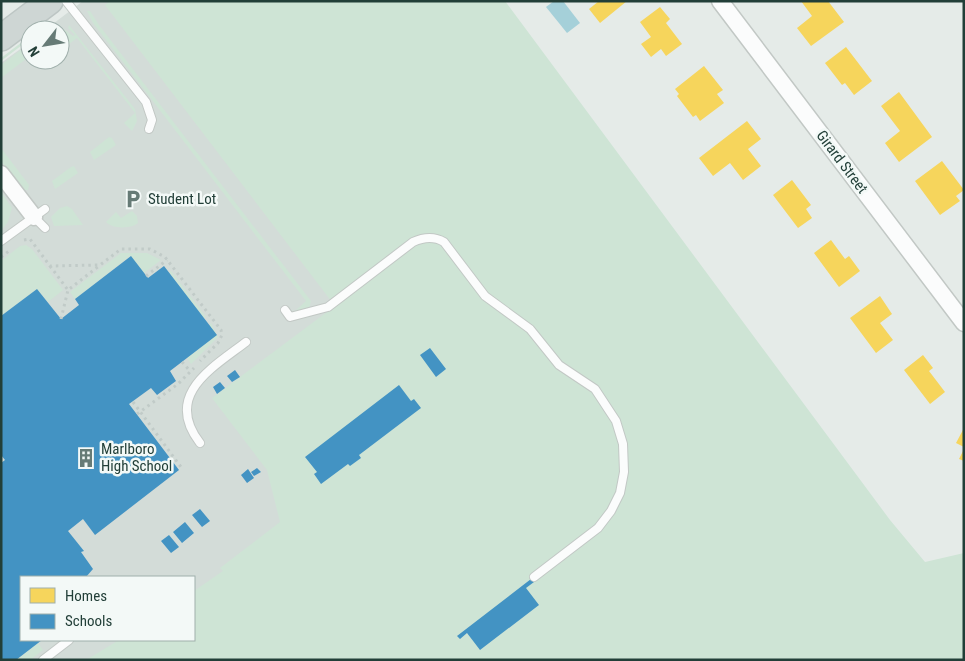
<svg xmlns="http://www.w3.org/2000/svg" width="965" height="661" font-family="'Roboto Condensed',sans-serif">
<rect width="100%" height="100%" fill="#e5ebe8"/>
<path fill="#d3dcd8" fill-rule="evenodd" d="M83 1H490L697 660H1V63L30 42V60H60V30H45ZM21 577H194V640H21Z"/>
<path fill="#cee4d5" d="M110 1H505L890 520 925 562 964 553V660H86L119 640H194V591L223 571 220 568 280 522 267 470 212 398 335 306 105 5Z
M87 11H90L99 25 311 301 309 309 294 312 306 301 93 23Z
M69 25 135 109 137 121 132 131 124 123 135 113 77 38 65 47 60 40V30H47L62 28 73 36 75 35 68 28Z
M30 36V39L1 61V58Z
M30 43V56L1 78V65Z
M109 137 112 138 116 145 94 160 90 152Z
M1 148 29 185 28 190H23L1 161Z
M74 166 78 173 55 189 52 181 71 167Z
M1 192 12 208 8 222 1 231Z
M67 206 72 209 83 225 54 226 51 217 60 208Z
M132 211 137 216 138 223C131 229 112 229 106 222L116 212 121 218Z
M26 245 32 249 63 290 48 302 37 289 1 316V261L20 246Z
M121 253H147L161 260 144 273 130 256 75 299 70 292Z
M171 271 206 317 204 318 169 272Z
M211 323 218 337 191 364 187 358Z
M38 643 43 650 30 660H16Z"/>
<path fill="#a5d0d9" d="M554 1H563L580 23 567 33 546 7Z"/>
<path fill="#f6d55c" d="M599 1H627L600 23 589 9Z
M801 1H828L844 22 811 46 797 28 812 16Z
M660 7 670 19 666 23 682 44 666 56 661 49 651 57 641 44 651 37 640 22Z
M846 47 872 81 854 95 845 83 842 85 825 63Z
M704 66 723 90 717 94 724 103 700 121 696 115 693 117 677 96 679 94 675 89Z
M899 92 932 137 899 162 885 143 900 131 881 106Z
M747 121 761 139 748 149 761 166 743 180 730 163 713 176 699 158Z
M942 161 964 190 956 196 960 201 940 215 915 181Z
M792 180 811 205 806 209 812 218 798 228 773 195Z
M831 240 845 259 849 256 860 271 839 287 814 253Z
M880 296 892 314 880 323 893 340 876 353 850 318Z
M923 355 933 368 929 371 945 392 930 404 904 370Z
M964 428V447L956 443Z
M964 449V461L959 459Z"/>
<path fill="#4393c3" d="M131 256 148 278 164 266 217 335 170 371 176 381 157 395 151 388 129 404 179 470 95 535 83 519 68 531 84 551 81 552 93 569 86 577H21V640H42L16 660H1V463L5 460 1 455V316L37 289 61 319 79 305 75 299Z
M430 348 446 369 436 377 420 355Z
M235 370 240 377 232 382 227 376Z
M220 382 225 388 217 394 213 387Z
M399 385 411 401 414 399 421 408 359 455 361 458 350 466 348 464 321 484 314 474 317 472 305 457Z
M257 468 261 472 254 476 251 472Z
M248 469 254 478 247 483 241 475Z
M200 509 210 521 202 527 192 515Z
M185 522 194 533 182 543 173 532Z
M169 535 179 547 171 553 161 541Z
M531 579 534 582 526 588 539 605 480 650 467 633 460 639 457 636Z"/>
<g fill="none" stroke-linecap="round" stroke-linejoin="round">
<g stroke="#c2c8c5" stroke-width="10">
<path id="service" d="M66 1 146 102 152 120 149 129
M34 217 45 228
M1 241 45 209
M285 310 290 317 328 307 413 242C424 237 434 236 444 242L485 296 530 329 559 365 595 389 616 421 623 444 624 472 620 493 611 511 598 528 534 577
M200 443C163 395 212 368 246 342
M43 660 69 640"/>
</g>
<g stroke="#c2c8c5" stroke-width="19">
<path id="minor" d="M720 1 964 323
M1 174 34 217"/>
</g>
<g stroke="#bdc6c4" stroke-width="28">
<path id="primary" d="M1 38 50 1"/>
</g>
<path stroke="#c1cbc8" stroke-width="3" stroke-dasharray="2.5 4" stroke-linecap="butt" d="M24 240 30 239 50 266 100 265 121 249H150L165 257 221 330 222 335 218 343 200 361
M1 257 9 251
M50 266 68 290 99 266
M146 276 167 260
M61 319 68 290
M182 362 190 371
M133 402 181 467
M137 414 178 384 194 368"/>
<use href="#service" stroke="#fbfcfc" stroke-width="8"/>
<use href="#minor" stroke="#fbfcfc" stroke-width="16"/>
<use href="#primary" stroke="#ced6d4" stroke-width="25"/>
</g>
<defs>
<g id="parking-bare" transform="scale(1.5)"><path d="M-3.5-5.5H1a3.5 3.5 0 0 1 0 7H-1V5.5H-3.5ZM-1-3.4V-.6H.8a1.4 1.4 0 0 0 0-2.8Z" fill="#667b76" stroke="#f3f9f7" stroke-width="2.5" paint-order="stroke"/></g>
<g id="building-bare" transform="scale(1.5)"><path d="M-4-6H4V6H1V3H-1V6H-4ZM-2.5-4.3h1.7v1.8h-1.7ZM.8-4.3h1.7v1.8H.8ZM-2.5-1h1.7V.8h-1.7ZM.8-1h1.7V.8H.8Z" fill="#667b76" stroke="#f3f9f7" stroke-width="2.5" paint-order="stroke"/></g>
</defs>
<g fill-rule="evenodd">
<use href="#parking-bare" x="133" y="199"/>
<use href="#building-bare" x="86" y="458"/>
</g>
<g text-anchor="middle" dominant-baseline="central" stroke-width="5" stroke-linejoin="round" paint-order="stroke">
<g font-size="15" fill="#223f38" stroke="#f3f9f7">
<text transform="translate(842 162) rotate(53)">Girard Street</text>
</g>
<g font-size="15" fill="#223f38" stroke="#f3f9f7" text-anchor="start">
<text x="148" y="199">Student Lot</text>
<text x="101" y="449">Marlboro<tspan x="101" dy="17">High School</tspan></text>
</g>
</g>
<rect width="965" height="661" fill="none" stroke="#223f38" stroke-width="5"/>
<rect x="20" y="576" width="175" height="65" fill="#f3f9f7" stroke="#9fafab"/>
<rect x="30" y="588" width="25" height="15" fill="#f6d55c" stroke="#9fafab"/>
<text x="65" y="601" font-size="15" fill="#223f38">Homes</text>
<rect x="30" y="614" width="25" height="15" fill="#4393c3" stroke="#9fafab"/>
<text x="65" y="626" font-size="15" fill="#223f38">Schools</text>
<g transform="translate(45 45) rotate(239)"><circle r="24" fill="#f3f9f7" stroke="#9fafab"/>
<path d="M0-4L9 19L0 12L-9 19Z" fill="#667b76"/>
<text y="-8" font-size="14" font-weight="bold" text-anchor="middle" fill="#223f38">N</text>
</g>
</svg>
